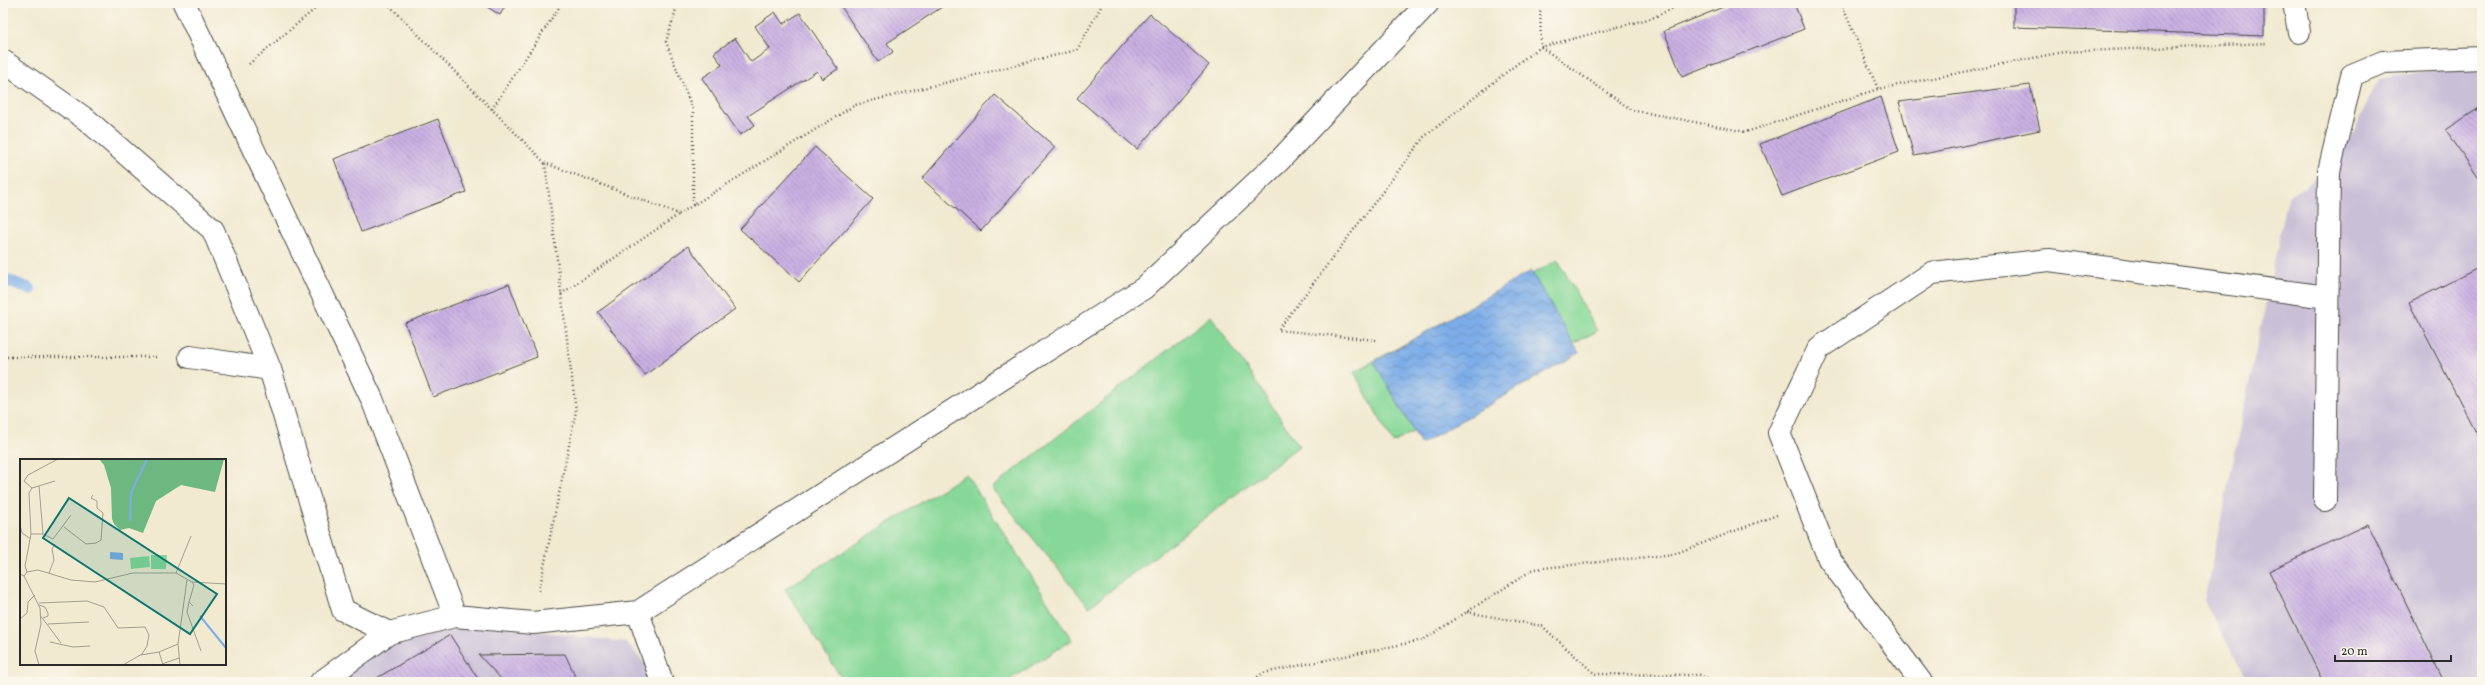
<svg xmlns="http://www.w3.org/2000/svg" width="2485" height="685" font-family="Vollkorn,serif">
<defs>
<pattern id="water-waves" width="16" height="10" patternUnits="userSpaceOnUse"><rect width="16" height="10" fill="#7dade8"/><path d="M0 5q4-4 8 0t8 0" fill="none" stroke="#678dbc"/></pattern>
<pattern id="building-back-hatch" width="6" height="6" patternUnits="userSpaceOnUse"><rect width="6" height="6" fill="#c9b0e3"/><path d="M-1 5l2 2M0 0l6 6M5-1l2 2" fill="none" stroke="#a38fb8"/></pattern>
</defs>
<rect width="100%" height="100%" fill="#fbf7ec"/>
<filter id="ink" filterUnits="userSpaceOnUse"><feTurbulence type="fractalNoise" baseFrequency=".025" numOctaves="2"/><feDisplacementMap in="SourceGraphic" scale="8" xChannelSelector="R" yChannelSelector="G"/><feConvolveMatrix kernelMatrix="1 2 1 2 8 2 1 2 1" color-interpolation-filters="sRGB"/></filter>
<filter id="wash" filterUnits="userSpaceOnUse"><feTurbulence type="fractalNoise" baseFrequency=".012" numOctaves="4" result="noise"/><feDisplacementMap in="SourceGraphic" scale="16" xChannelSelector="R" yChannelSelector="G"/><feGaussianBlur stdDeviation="0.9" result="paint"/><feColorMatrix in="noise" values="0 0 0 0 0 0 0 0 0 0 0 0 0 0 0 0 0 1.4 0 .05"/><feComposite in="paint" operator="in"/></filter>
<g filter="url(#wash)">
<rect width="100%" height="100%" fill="#f1ead1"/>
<path fill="#c9bfd7" d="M2482 62V682H2249L2204 601 2288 196 2329 171 2356 128 2378 79Z
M458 621 626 642 661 682H306L400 630Z"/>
<path fill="#87d898" stroke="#598262" d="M1558 260 1597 331 1393 443 1354 372Z
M1211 316 1299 446 1089 607 992 488Z
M966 474 1072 640 1006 682H844L785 589Z"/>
<path fill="url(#water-waves)" stroke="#546c8a" d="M1531 271 1579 353 1421 444 1374 362Z"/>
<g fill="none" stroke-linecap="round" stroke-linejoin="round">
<path stroke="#7dade8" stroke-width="12" d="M3 279 30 289"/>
</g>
<g id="blocks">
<path fill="url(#building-back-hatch)" d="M481 3H507L500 15Z
M843 3H948L887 43 893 52 878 62 840 5Z
M1733 3H1794L1804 29 1682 77 1664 31Z
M2014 3H2264V36L2014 27Z
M775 12 783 24 800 13 838 69 822 79 817 71 748 116 755 125 740 135 702 78 722 65 714 53 735 38 751 62 770 49 755 26Z
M1150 14 1209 65 1137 149 1077 98Z
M2030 85 2040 130 1914 156 1899 102Z
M995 95 1055 147 981 231 922 179Z
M1881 97 1899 152 1782 196 1760 144Z
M2482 106V183L2446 130Z
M438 119 466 192 361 232 334 159Z
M815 147 873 199 799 282 740 229Z
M688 246 735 309 645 375 598 312Z
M2482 266V444L2409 303Z
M509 284 537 357 433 397 405 323Z
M2368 524 2444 682H2323L2269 571Z
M450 635 480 682H370Z
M565 654 578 682H504L479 655Z"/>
</g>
</g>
<g filter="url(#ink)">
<use href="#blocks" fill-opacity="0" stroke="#494844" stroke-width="1"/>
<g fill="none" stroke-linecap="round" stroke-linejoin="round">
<g stroke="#494844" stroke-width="24">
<path id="minor" d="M184 3 372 399 455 616
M2294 3 2299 32
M3 61 87 120 213 230 270 369
M190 357 270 369 343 610 389 633
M2325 500 2329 171 2352 75 2383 62 2482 58
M638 612 662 682
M321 682 389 633 455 616 533 623 638 612 1144 288 1279 161 1428 3
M1921 682 1829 559 1779 433 1819 348 1932 273 2049 260 2327 297"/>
</g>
<path stroke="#494844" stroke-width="2.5" stroke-dasharray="1 3" stroke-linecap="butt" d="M387 3 545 163 679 214 855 105 1077 50 1103 3
M678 3 666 42 693 110V206
M1540 3 1541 47
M1841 3 1878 89
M1541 47 1632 110 1746 132 1878 89 2063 52 2268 43
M249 64 322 3
M492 109 562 3
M561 294 678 215
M1376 340 1278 330 1424 137 1522 60 1541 47 1652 18 1684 3
M3 357H158
M539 591 576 411 545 163
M1467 612 1542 626 1595 674 1700 675 1716 682
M1251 682 1263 673 1423 640 1534 569 1674 554 1777 515"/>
<use href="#minor" stroke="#fff" stroke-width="22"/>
</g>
</g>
<g transform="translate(20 459)">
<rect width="206" height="206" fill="#f1ead1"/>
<path d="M131 96H147L146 110H131ZM129 97 130 108 111 110 110 99Z" fill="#87d898"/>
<path d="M79 0H204L195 33 161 26 136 42 123 74 109 69 100 71 94 65 92 60 91 29 84 6Z" fill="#6db880"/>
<path d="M90 93 103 94V101L90 100Z" fill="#7dade8"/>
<path fill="none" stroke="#7dade8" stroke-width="2" d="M110 62 111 34 127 0M180 157 206 189"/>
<path fill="none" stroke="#a29e8f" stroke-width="1" d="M35 22 12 29 9 34 11 75H23L33 80 51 56M19 27 23 75M12 29 4 22 8 16 38 0M0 66 2 74 11 80M44 68 66 85 76 84 81 81 83 54 77 49V42L71 39 73 36M7 113 5 107 11 75M29 114 34 101 32 90 35 85M156 114 171 77M0 115 4 117 20 149 21 165 15 192 19 206M4 117 7 113 18 111 51 121 75 123 113 114H156L172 123 206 125M172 123 174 126 169 143 173 147M169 143 167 153 181 192M19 144 67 142 84 148 98 169 125 168 129 176 127 187 122 195 103 206M19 146 25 148 28 154V157L23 159M20 156 41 184M0 160 7 154 8 143 15 136M28 165 69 163M30 183 53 188 70 187M139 193 143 206M121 196 139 193 158 185M142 205 159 199M160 206 158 185 167 121"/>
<path fill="#0f766e" fill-opacity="0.15" stroke="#0f766e" stroke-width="2" d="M49 39 197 135 170 175 23 79Z"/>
<rect width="206" height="206" fill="none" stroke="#2b2b2b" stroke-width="2"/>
</g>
<rect width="2485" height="685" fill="none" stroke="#fbf7ec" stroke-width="16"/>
<path d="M2335 655v6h116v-6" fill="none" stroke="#2b2b2b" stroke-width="2"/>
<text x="2341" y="655" font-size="12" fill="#2b2b2b" stroke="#fbf7ec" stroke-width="3" paint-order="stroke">20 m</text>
</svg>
